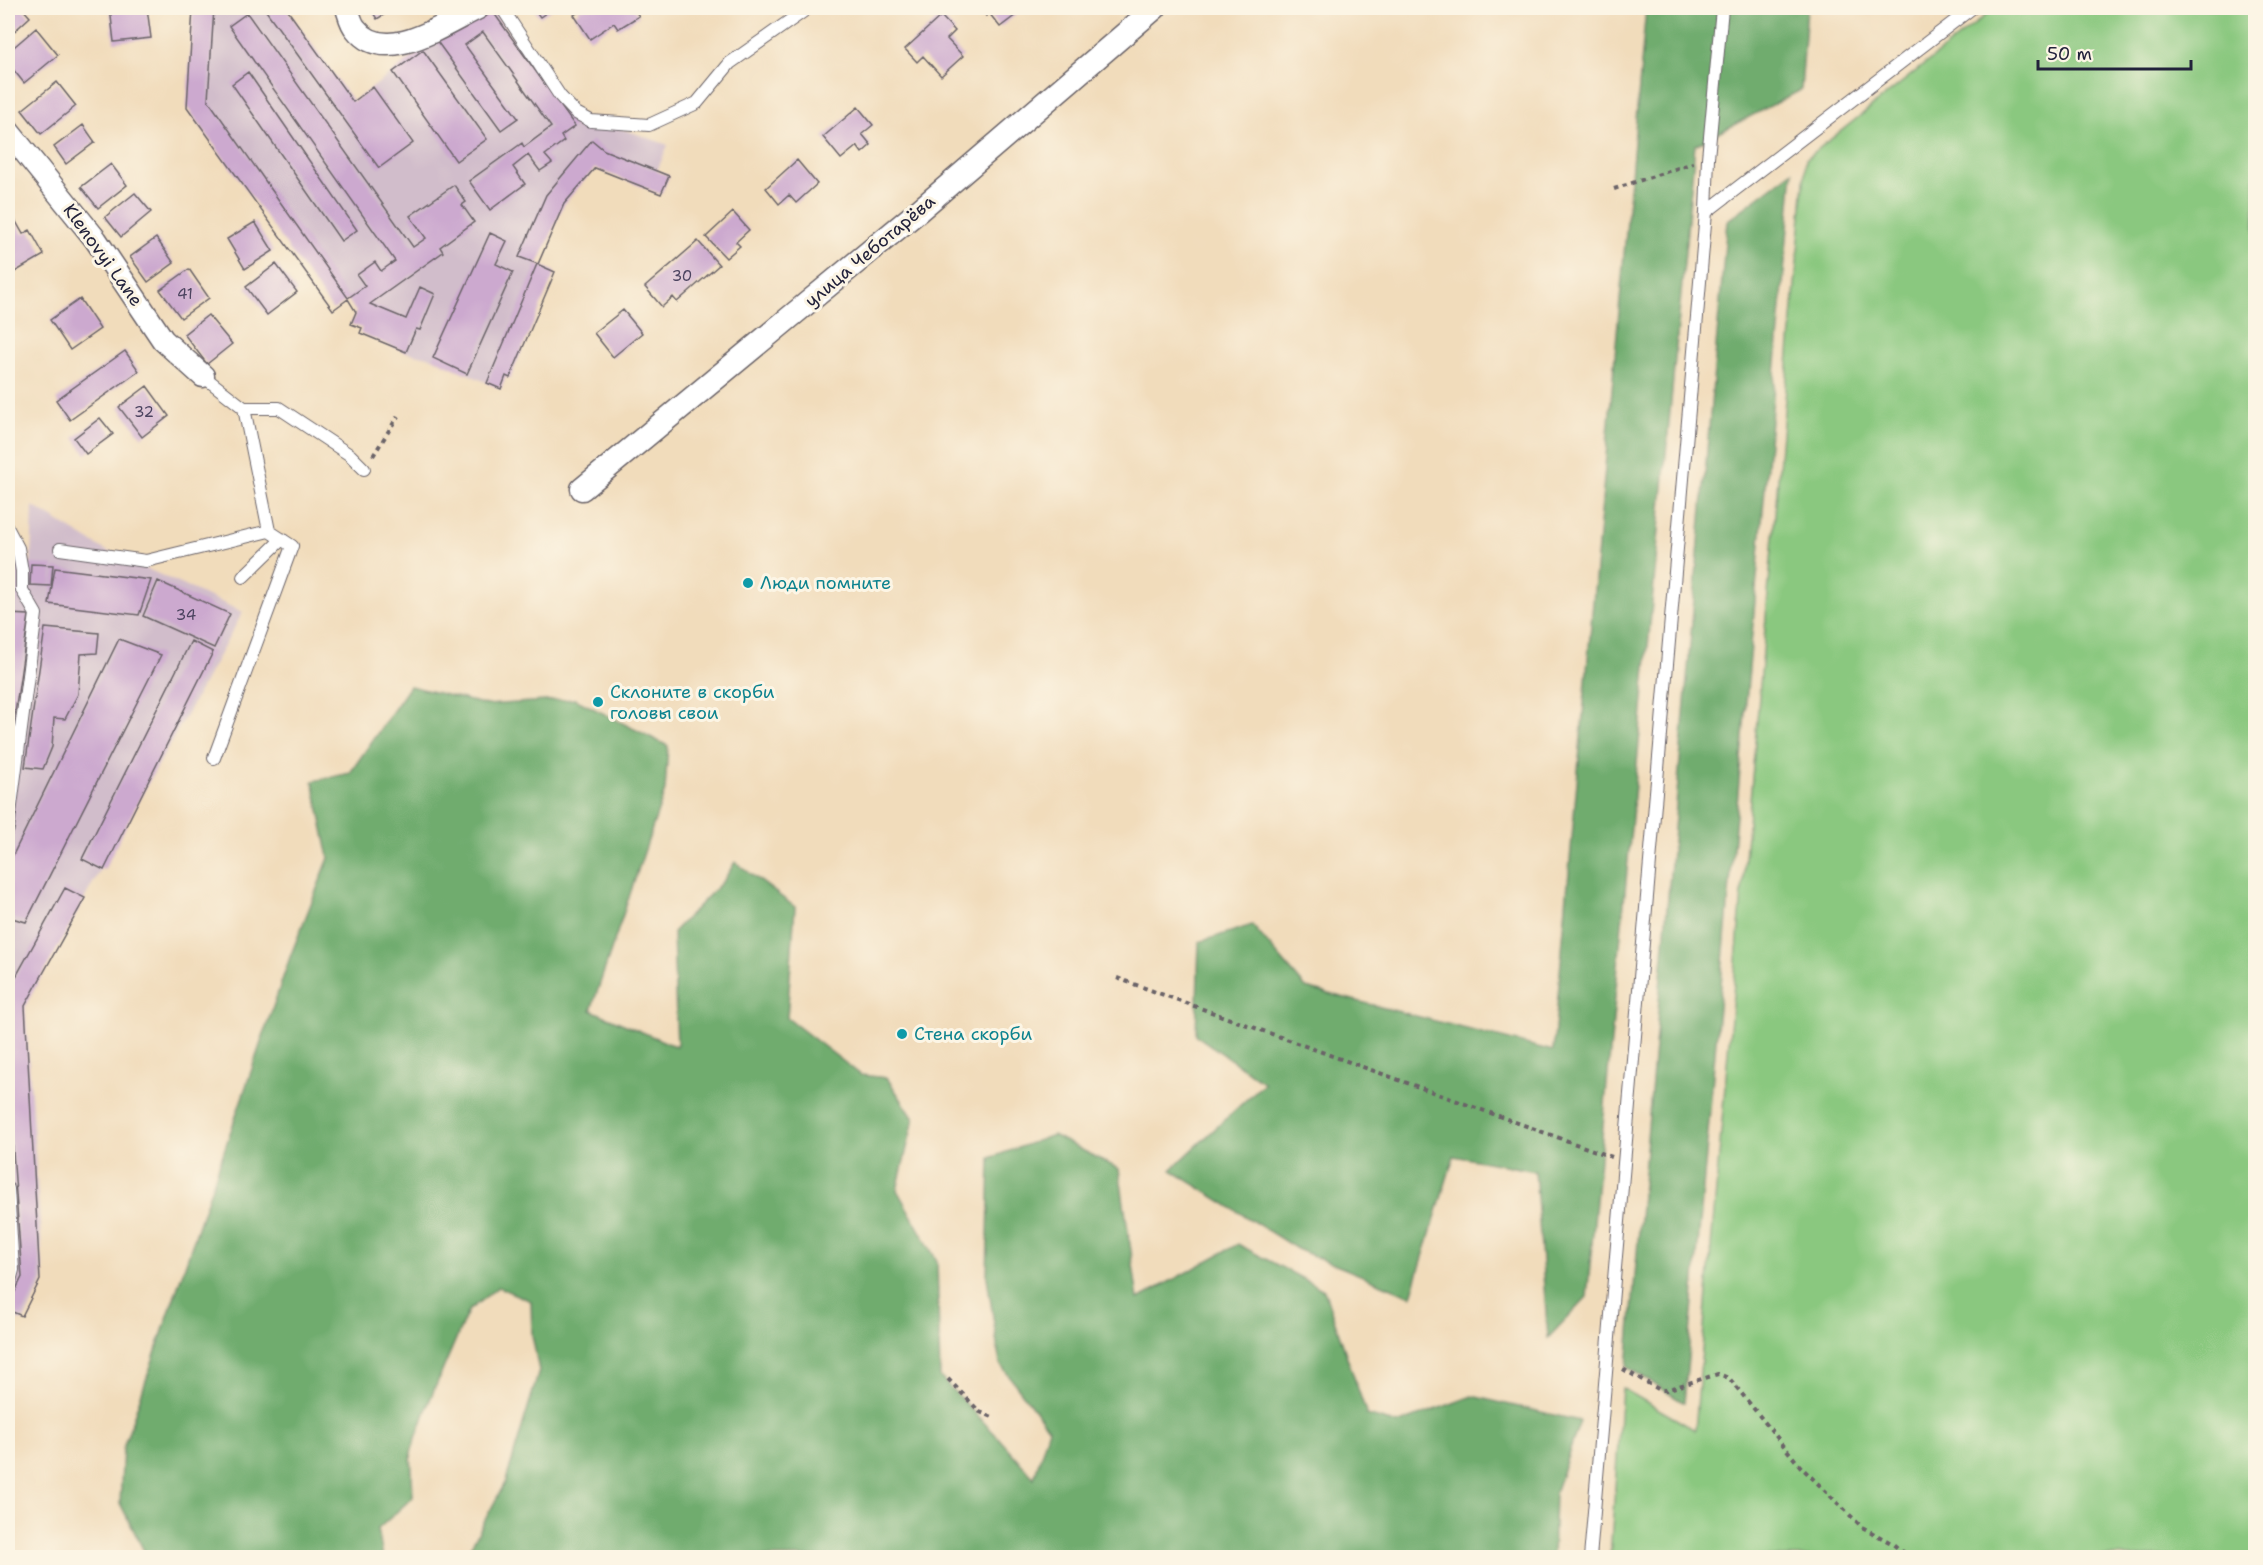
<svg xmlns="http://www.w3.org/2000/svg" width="2263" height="1565" font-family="'Shantell Sans',sans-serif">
<rect width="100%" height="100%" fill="#fcf5e5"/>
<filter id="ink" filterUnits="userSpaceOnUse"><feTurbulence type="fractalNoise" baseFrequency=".0167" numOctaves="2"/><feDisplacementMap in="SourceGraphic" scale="12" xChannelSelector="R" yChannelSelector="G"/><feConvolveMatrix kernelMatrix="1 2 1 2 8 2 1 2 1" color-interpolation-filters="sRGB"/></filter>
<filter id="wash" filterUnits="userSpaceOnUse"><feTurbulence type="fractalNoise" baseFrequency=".008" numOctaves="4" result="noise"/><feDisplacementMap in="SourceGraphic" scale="24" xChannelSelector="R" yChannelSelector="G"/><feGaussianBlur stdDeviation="1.35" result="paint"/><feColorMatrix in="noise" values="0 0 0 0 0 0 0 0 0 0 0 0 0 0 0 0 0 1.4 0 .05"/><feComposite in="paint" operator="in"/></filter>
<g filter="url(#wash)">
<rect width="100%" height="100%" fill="#f1dcbb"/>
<path fill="#d1bdcb" d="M193 8H286L353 102 436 40 491 9 575 126 620 128 668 145 657 171 669 176 661 194 595 168 564 204 538 264 555 272 510 378 506 377 501 389 433 358 406 352 360 333 362 328 351 324 356 312 348 300 333 310 187 107Z
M33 506 105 550 243 612 25 1006 44 1281 24 1320 11 1321 8 1329V592L11 566 31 563Z"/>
<path fill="#8ac87f" stroke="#56755d" stroke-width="1.5" d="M1995 8H2255V1557H1610L1622 1388 1695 1430 1806 159Z"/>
<path fill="#6fac6e" stroke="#486754" stroke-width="1.5" d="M1646 8H1807L1801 90 1695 145 1587 1297 1548 1338 1535 1171 1454 1156 1411 1296 1297 1249 1171 1170 1264 1083 1196 1035 1199 942 1252 925 1306 988 1553 1051Z
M1793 171 1684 1403 1627 1367 1727 221Z
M410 686 487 705 575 699 668 746 665 790 591 1010 677 1047 673 932 724 880 735 862 795 907 787 1018 861 1075 887 1078 914 1119 897 1190 937 1261 940 1377 996 1435 1034 1478 1049 1429 1000 1364 987 1277 990 1158 1053 1135 1119 1169 1138 1299 1238 1244 1324 1290 1367 1415 1397 1424 1472 1396 1580 1421 1555 1493 1553 1557H465L506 1481 539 1371 532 1335 531 1301 498 1287 468 1311 429 1402 411 1452 413 1497 378 1529 383 1557H147L120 1503 123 1448 290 957 329 858 313 781 350 773Z"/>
<g id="blocks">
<path fill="#cca9cf" d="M8 8H22L30 17 8 37Z
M110 8H147L151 38 114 42Z
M193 8H214L208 100 348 298 365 286 357 275 375 262 381 271 395 261 229 26 247 13 413 247 426 238 410 216 454 185 466 202 462 205 474 222 440 247 443 252 370 304 406 319 420 287 435 294 420 330 416 329 406 352 360 333 362 328 351 324 356 312 348 299 333 310 187 107Z
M264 8H286L353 102 373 87 413 143 379 168Z
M370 8H395L377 19Z
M533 8H553L540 17Z
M578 8H633L639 16 618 29 614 23 590 39 574 15 580 11Z
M980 8H1025L1000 27 989 13 986 16Z
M491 9 575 126 561 136 564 141 545 155 552 163 540 171 528 155 513 167 525 184 490 210 469 181 522 143 524 147 551 127 483 32 465 45 518 118 501 130 436 40Z
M941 16 955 31 947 39 963 56 941 76 923 56 917 62 905 49Z
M36 28 58 55 24 83 8 63V52Z
M423 50 487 139 456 161 393 72Z
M248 72 357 230 341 241 232 84Z
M57 82 76 106 41 134 22 110Z
M858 107 873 125 862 134 871 145 862 153 857 146 841 159 823 137Z
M83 125 95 142 66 164 54 147Z
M592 140 604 150 669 176 661 194 595 168 564 204 538 264 519 257 546 195Z
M797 160 817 184 796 203 789 195 779 204 766 188Z
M111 164 127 185 98 208 81 187Z
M135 193 151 212 121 237 105 217Z
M733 212 749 230 736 242 740 246 726 258 706 237Z
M14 218 23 234 30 230 44 255 8 276V222Z
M255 222 273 251 245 269 227 239Z
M490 233 507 241 496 264 513 272 467 374 433 358Z
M156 238 174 263 148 282 130 257Z
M698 241 719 265 677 302 673 297 662 307 645 287Z
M276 264 297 292 267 315 246 287Z
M537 264 555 272 510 378 506 376 501 389 487 383Z
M189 269 209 298 181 318 160 290Z
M80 299 100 329 70 350 50 320Z
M623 310 642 333 613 357 594 333Z
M208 315 232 344 207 364 184 334Z
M125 351 139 371 70 420 56 400Z
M147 386 169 416 142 437 119 407Z
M100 418 113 434 86 454 74 438Z
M31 564 53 565 51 586 30 585Z
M55 568 151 580 139 615 49 604Z
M158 581 230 614 214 648 143 616Z
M8 614 29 615 9 755H8Z
M45 628 99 633 97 653 81 654 78 694 65 719 54 718 52 747 43 769 25 767Z
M119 639 161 655 26 922 8 917 12 857Z
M191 641 213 652 104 870 82 859Z
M65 888 85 898 25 1006 40 1280 22 1316 8 1310V1306L22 1277 8 1082V991Z"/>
</g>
</g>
<g filter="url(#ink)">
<use href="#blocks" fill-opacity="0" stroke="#6a6368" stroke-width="1.5"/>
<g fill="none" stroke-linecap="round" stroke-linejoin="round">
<g stroke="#6a6368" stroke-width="14">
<path id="service" d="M502 8 560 96 576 113 591 121 649 125 697 103 730 63 808 8
M1706 212 1708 158 1722 8
M203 376 244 408H279L350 455 364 469
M8 529 18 548 22 571V590L36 614 8 829
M60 549 146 561 269 531 244 408
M243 577 282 539
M214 758 292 546 269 531
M8 1189 13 1270 8 1288
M1590 1558C1630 1109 1668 660 1706 212L1972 8"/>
</g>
<g stroke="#6a6368" stroke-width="25">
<path id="minor" d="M347 8C349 14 351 24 356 29 385 67 446 23 478 8
M8 131 96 240 163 340 203 376
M582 489 915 214 1155 8"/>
</g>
<path stroke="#6a6368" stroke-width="4" stroke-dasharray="4.5 4.5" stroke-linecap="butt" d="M1614 189 1693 163
M373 456 398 416
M1117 978 1612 1157
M1623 1369 1660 1390H1666L1718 1374 1729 1378 1800 1466 1862 1527 1893 1544 1909 1558
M948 1379 980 1412 995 1418"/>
<use href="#service" stroke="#fff" stroke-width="12"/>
<use href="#minor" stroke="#fff" stroke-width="22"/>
</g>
</g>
<g fill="#0f9aa8" stroke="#fcf5e5" stroke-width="2">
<circle cx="748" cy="583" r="6"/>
<circle cx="598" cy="702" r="6"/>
<circle cx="902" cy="1034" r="6"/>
</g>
<g text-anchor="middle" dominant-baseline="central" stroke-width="6" stroke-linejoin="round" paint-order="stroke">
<g font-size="15" fill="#4c4460">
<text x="682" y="276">30</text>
<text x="185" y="294">41</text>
<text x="144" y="412">32</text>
<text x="186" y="615">34</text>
</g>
<g font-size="18" fill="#22223b" stroke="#fcf5e5">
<text transform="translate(870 251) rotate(-40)">улица Чеботарёва</text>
<text transform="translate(103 255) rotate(54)">Klenovyi Lane</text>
</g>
<g font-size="18" fill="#0d838f" stroke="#fcf5e5" text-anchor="start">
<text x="760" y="583">Люди помните</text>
<text x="610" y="692">Склоните в скорби<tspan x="610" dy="21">головы свои</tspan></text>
<text x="914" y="1034">Стена скорби</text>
</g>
</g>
<rect width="2263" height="1565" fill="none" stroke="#fcf5e5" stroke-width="30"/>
<path d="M2038 60v9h153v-9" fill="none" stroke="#22223b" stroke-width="3"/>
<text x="2047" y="60" font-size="18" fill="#22223b" stroke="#fcf5e5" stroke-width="4.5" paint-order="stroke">50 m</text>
</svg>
